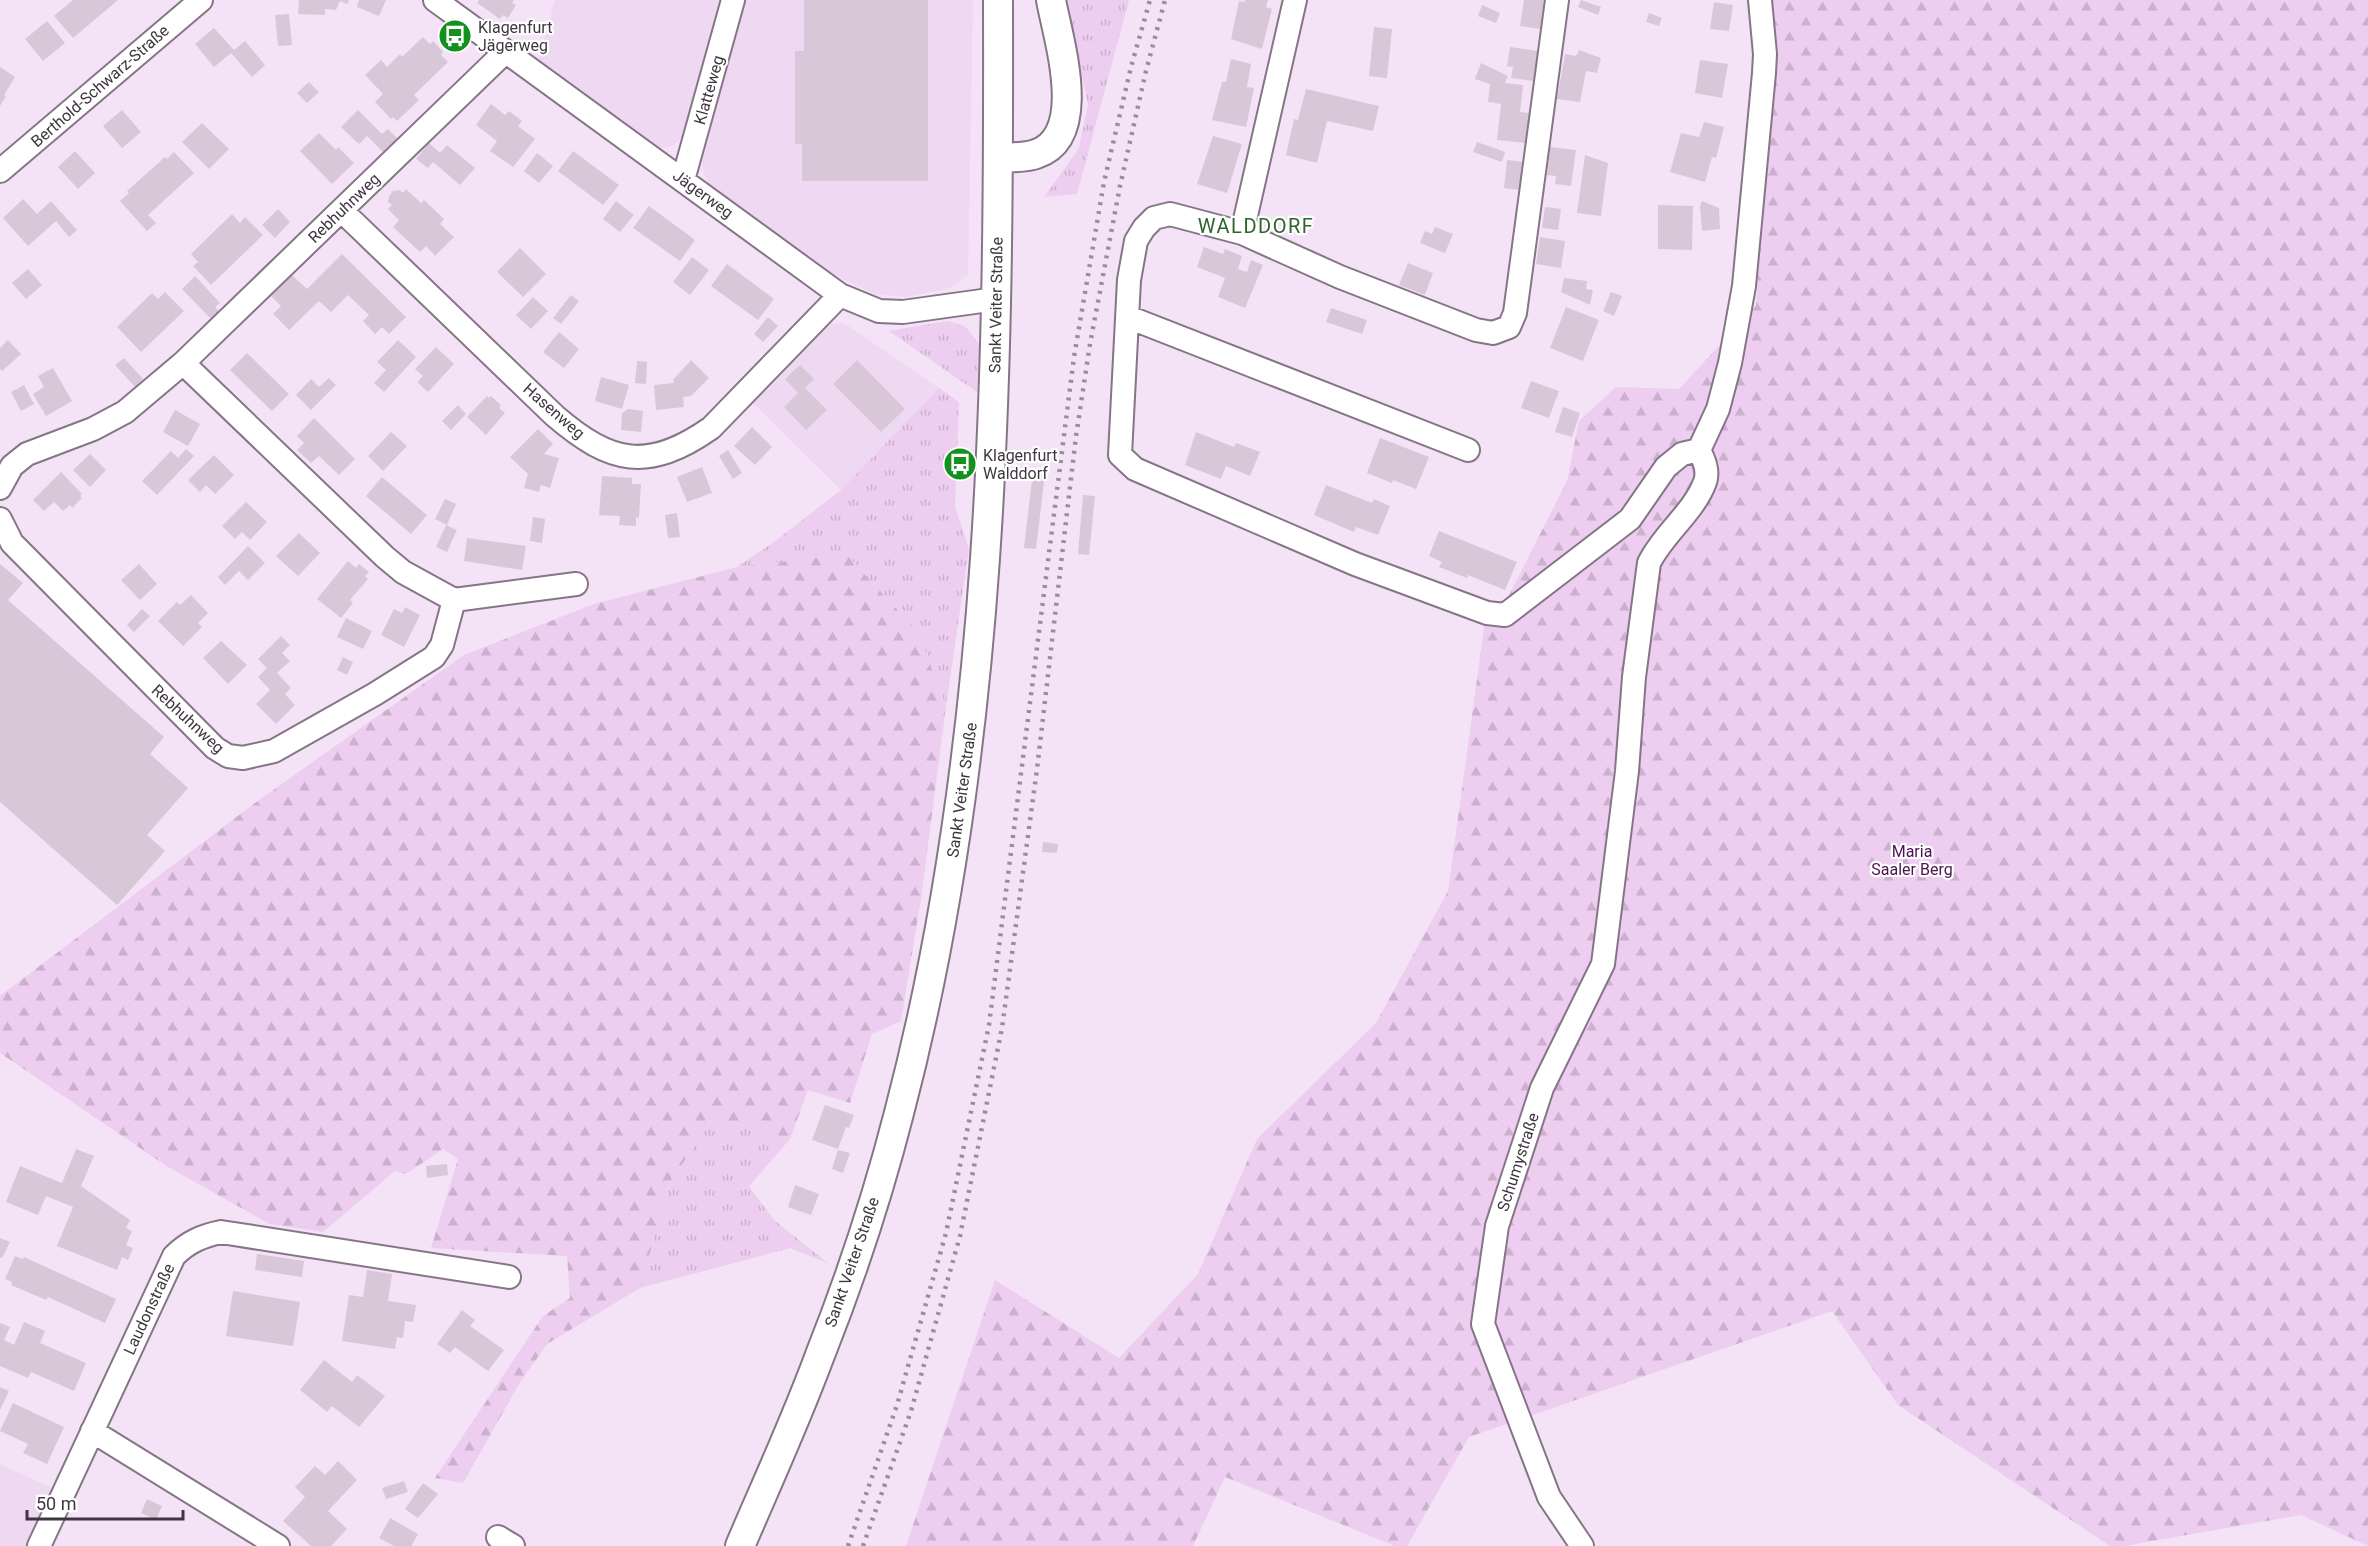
<svg xmlns="http://www.w3.org/2000/svg" width="2368" height="1546" font-family="Roboto,sans-serif">
<defs>
<pattern id="grass-tufts" width="24" height="20" patternUnits="userSpaceOnUse" patternTransform="scale(1.5)"><rect width="24" height="20" fill="#edcdf0"/><path d="M3 7l-1-3M5 7V3M7 7l1-3M15 17l-1-3M17 17v-4M19 17l1-3" fill="none" stroke="#ccb1cf"/></pattern>
<pattern id="forest-firs" width="22" height="20" patternUnits="userSpaceOnUse" patternTransform="scale(1.5)"><rect width="22" height="20" fill="#edcdf0"/><path d="M5 1l3.5 6h-7zM16 11l3.5 6h-7z" fill="#ccb1cf"/></pattern>
</defs>
<rect width="100%" height="100%" fill="#f4e3f6"/>
<path fill="#efd8f1" d="M555 0H721L693 111 684 137 671 147 657 148 538 61Z
M745 0H973L968 275 950 288 907 297 875 294 834 275 710 186 705 175 702 163Z
M844 323 939 388 841 490 753 403 829 324Z
M0 1464 52 1488 26 1546H0Z"/>
<path fill="url(#grass-tufts)" d="M1066 0H1129L1077 194 1044 197 1079 148 1088 104Z
M948 321 966 327 979 344 977 392 889 331Z
M939 388 959 402 955 507 969 549 946 706 918 632 846 554 737 567 774 542 841 490Z
M714 1117 790 1139 749 1186 774 1220 829 1264 790 1248 640 1288 670 1182Z"/>
<path fill="url(#forest-firs)" d="M1767 0H2368V1546L2301 1515 2124 1546H2110L1898 1405 1832 1311 1469 1437 1407 1546H1395L1225 1477 1193 1546H906L995 1280 1119 1358 1198 1274 1257 1139 1376 1023 1448 891 1485 621 1503 607 1567 481 1579 421 1616 387 1679 389 1756 306 1771 68Z
M846 554 918 632 946 706 921 899 901 1021 872 1034 850 1103 808 1090 790 1139 714 1117 670 1182 640 1288 547 1344 519 1384 463 1483 435 1478 543 1316 570 1298 567 1256 431 1248 458 1159 443 1149 406 1174 395 1171 323 1232 270 1224 168 1167 0 1053V996L255 803 464 655 594 604 737 567Z"/>
<path fill="#d8c7d9" d="M73 0H118L73 38 54 16Z
M299 0H349L347 4 340 1 336 10 325 9V15L298 14Z
M359 0H386L379 16 357 7Z
M479 0H514L512 3 516 5 508 18 503 15 500 19 477 3Z
M804 0H928V181H802V144H795V51H804Z
M1245 0H1268L1266 7 1272 9 1262 49 1231 39 1239 1 1245 2Z
M1524 0H1544L1540 29 1520 26Z
M1581 0 1601 7 1598 15 1578 7Z
M1714 2 1733 5 1729 31 1710 29Z
M1482 5 1500 13 1496 23 1478 16Z
M1649 13 1662 18 1659 26 1646 22Z
M289 14 292 45 278 46 275 15Z
M47 21 65 43 43 61 25 39Z
M1374 27 1392 29 1387 78 1369 76Z
M214 28 234 50 245 41 265 65 252 77 231 53 214 67 195 44Z
M423 37 430 44 433 41 443 52 441 55 448 62 414 95 419 100 397 121 393 117 391 119 375 102 383 94 365 75 381 60 387 67 400 54 402 57Z
M1510 47 1538 51 1533 81 1511 78 1513 67 1507 66Z
M1579 50 1601 58 1597 73 1586 71 1580 102 1557 99 1565 54 1576 56Z
M1231 59 1251 64 1247 87 1254 88 1246 127 1212 120 1222 82H1226Z
M1700 60 1728 64 1722 98 1695 93Z
M1481 63 1508 76 1505 83 1523 85 1520 112 1529 113 1526 143 1497 140 1501 104 1488 102 1490 84 1475 79Z
M0 67 15 77 4 95 6 96 0 106Z
M309 82 319 92 307 103 297 93Z
M1306 89 1379 106 1373 131 1327 121 1317 163 1286 155 1294 119 1298 120Z
M491 104 505 115 509 111 522 121 518 126 535 139 513 167 490 151 497 141 476 125Z
M122 110 141 132 122 148 103 126Z
M358 110 382 134 388 129 400 141 386 155 367 136 359 144 341 127Z
M1704 122 1724 127 1716 158 1712 157 1705 182 1670 172 1681 133 1699 137Z
M202 123 229 149 209 169 182 142Z
M319 133 336 150 338 147 354 163 332 184 300 151Z
M1213 136 1242 144 1227 193 1197 184Z
M1477 142 1505 152 1502 162 1473 152Z
M429 143 440 153 447 145 475 168 460 185 433 162 428 168 416 159Z
M1550 147 1576 150 1571 186 1555 184 1556 176 1547 175Z
M75 151 95 173 78 189 58 167Z
M573 151 619 185 603 205 558 171Z
M174 152 194 173 148 215 156 223 147 231 120 201 129 193 127 191 165 157 167 159Z
M537 153 553 166 539 183 524 171Z
M1585 155 1608 163 1601 216 1577 213Z
M1507 160 1523 162 1519 190 1504 188Z
M406 189 421 203 424 200 444 219 440 224 454 237 435 256 426 246 420 252 393 227 399 220 388 209 392 205 388 202 389 196 393 191 400 190 403 193Z
M23 199 37 214 51 201 77 230 69 237 56 221 28 246 3 218Z
M616 201 634 215 620 232 603 219Z
M1702 201 1719 208 1720 229 1702 231 1700 206Z
M1658 205 1693 206 1692 250 1658 249Z
M649 206 695 240 680 261 633 228Z
M1545 207 1561 209 1558 230 1542 228Z
M278 209 290 222 275 238 262 225Z
M232 214 240 223 245 217 263 235 211 285 193 266 198 262 191 254Z
M1435 227 1453 234 1445 253 1420 243 1425 231 1432 234Z
M1540 237 1565 241 1561 268 1536 264Z
M1204 247 1223 254 1225 249 1242 256 1238 269 1247 272 1251 260 1263 265 1245 308 1218 297 1225 278 1197 267Z
M520 248 546 274 523 297 497 272Z
M342 254 406 317 389 334 382 327 375 334 363 321 369 315 348 295 331 312 319 301 289 330 273 314 281 306 271 296 292 275 307 289Z
M692 257 709 270 690 295 673 282Z
M1408 263 1433 273 1425 295 1399 285Z
M727 264 774 299 758 320 711 286Z
M28 269 42 285 26 299 12 283Z
M195 276 220 303 215 307 219 311 211 319 182 289Z
M1564 278 1587 281 1586 289 1593 290 1590 305 1561 292Z
M165 292 184 311 141 352 117 327 152 293 158 299Z
M1611 292 1622 296 1614 316 1603 311Z
M571 295 579 301 561 324 553 318Z
M533 297 548 311 531 329 516 315Z
M1566 307 1599 320 1583 361 1550 348Z
M1331 308 1367 320 1362 334 1326 322Z
M768 317 778 326 763 342 754 334Z
M559 332 579 349 564 368 543 352Z
M8 340 21 354 2 371 0 369V348Z
M398 340 416 357 384 392 374 383 386 370 377 362Z
M436 347 454 364 428 392 417 382 423 376 415 369Z
M247 353 289 394 272 411 230 370Z
M124 358 143 379 135 387 115 365Z
M691 360 709 378 691 396 683 397 684 407 656 410 654 385 674 383 673 380Z
M857 360 905 409 881 432 833 384Z
M637 361 647 362 646 384 635 383Z
M800 365 814 379 805 388 827 410 806 430 784 407 798 393 785 379Z
M53 368 72 401 46 416 33 394 44 387 38 376Z
M601 377 629 385 622 409 595 401Z
M329 378 336 385 311 410 296 395 311 379 319 387Z
M1531 381 1559 391 1549 418 1521 408Z
M24 385 34 404 21 411 11 392Z
M487 396 489 398 491 396 501 405 499 408 505 413 486 435 467 417Z
M458 405 466 414 451 430 442 421Z
M1563 407 1580 413 1572 437 1555 432Z
M628 409 643 411 641 432 621 430 622 413Z
M175 410 200 424 188 446 163 432Z
M314 418 355 459 339 475 319 456 311 463 297 450 304 443 297 436Z
M752 427 772 447 755 465 734 446Z
M538 429 553 444 544 454 559 458 550 488 541 485 539 492 524 488 528 474 510 457Z
M391 432 407 446 383 471 368 456Z
M1196 432 1234 447 1236 443 1260 452 1250 476 1226 466 1221 479 1185 465Z
M1380 438 1429 457 1416 489 1393 480 1392 483 1367 473Z
M186 449 194 456 157 495 142 481 171 451 178 458Z
M728 450 742 473 733 479 719 456Z
M90 454 106 470 90 487 73 470Z
M214 455 234 475 215 494 206 485 200 492 188 480Z
M702 467 712 493 687 502 677 477Z
M1033 471 1045 473 1036 549 1024 548Z
M61 472 82 494 80 496 82 498 72 508 70 505 63 511 54 502 44 511 33 500Z
M602 476 632 478V484H641L639 518 636 517V526L619 525 620 516 599 515Z
M382 477 427 515 411 534 366 496Z
M1326 485 1372 503 1374 499 1390 506 1378 535 1356 527 1354 532 1314 515Z
M1083 495 1095 496 1089 555 1078 554Z
M445 499 456 504 447 525 435 519Z
M246 502 267 522 250 540 242 532 235 539 222 526Z
M677 513 680 537 668 538 665 515Z
M533 517 545 519 542 543 530 541Z
M446 525 457 530 447 552 436 547Z
M1439 531 1517 562 1505 590 1468 575 1467 578 1439 567 1442 562 1429 556Z
M299 533 320 553 298 576 276 556Z
M467 538 526 546 522 570 464 561Z
M248 546 265 563 248 580 239 571 225 585 218 577Z
M348 561 356 568 359 564 369 572 365 576 368 579 350 600 353 603 341 618 317 599Z
M0 564 23 583 8 600 164 737 150 754 188 788 147 835 165 851 117 905 0 802Z
M139 564 157 584 140 600 121 580Z
M191 595 208 613 198 623 202 627 183 646 158 621 177 602 180 605Z
M405 607 420 615 404 647 381 635 394 609 402 613Z
M142 609 150 616 134 632 127 625Z
M346 618 372 631 363 649 337 637Z
M281 636 290 645 282 653 290 661 277 673 291 688 285 694 295 705 276 724 256 704 270 690 258 677 267 668 258 659Z
M221 641 247 665 228 684 203 658Z
M343 657 353 662 347 675 337 670Z
M1043 842 1058 844 1057 853 1042 852Z
M825 1105 854 1115 849 1128 846 1127 838 1149 812 1140Z
M76 1149 94 1156 81 1186 130 1220 126 1228 132 1231 126 1245 133 1248 128 1260 122 1257 117 1270 57 1246 73 1207 46 1196 38 1215 6 1202 20 1166 62 1183Z
M838 1150 850 1153 843 1173 832 1169Z
M447 1164 448 1175 427 1178 426 1166Z
M795 1185 819 1194 811 1215 788 1207Z
M0 1238 10 1242 2 1258 0 1257Z
M257 1254 304 1261 302 1277 255 1270Z
M15 1256 23 1259 24 1257 116 1299 105 1323 48 1297 46 1300 11 1285 12 1282 5 1279Z
M367 1270 392 1274 388 1301 416 1305 413 1322 405 1321 403 1338 397 1337 395 1349 342 1341 349 1295 363 1297Z
M233 1291 300 1302 293 1346 226 1336Z
M462 1310 475 1320 470 1326 504 1350 488 1371 455 1347 450 1353 437 1344Z
M24 1322 45 1331 40 1343 86 1363 74 1391 31 1372 28 1378 0 1366V1323L10 1327 4 1340 14 1345Z
M324 1360 352 1382 357 1375 385 1396 359 1427 332 1406 327 1412 300 1390Z
M0 1387 9 1391 0 1410Z
M13 1403 64 1427 47 1464 23 1453 28 1444 0 1431Z
M338 1461 357 1480 328 1511 347 1529 331 1546H311L283 1521 305 1497 295 1487 315 1466 325 1475Z
M404 1481 408 1492 386 1499 382 1488Z
M423 1483 438 1494 418 1518 405 1509Z
M147 1499 162 1506 156 1520 141 1513Z
M390 1518 418 1534 411 1546H394L379 1538Z"/>
<g fill="none" stroke-linecap="round" stroke-linejoin="round">
<g stroke="#857586" stroke-width="26">
<path id="minor" d="M435 0 840 295 879 311 903 312 996 299
M1295 0 1242 233 1170 214 1154 218 1144 228 1136 241 1129 280 1120 455 1135 469 1355 564 1487 613 1505 615 1630 519 1666 467 1682 454 1699 450
M0 171 201 0
M683 180 733 0
M342 211 555 416C611 464 648 472 711 428L840 295
M1242 233 1340 277 1476 330 1493 333 1509 327 1515 313 1557 0
M1128 317 1468 450
M183 363 385 557 403 572 454 600 576 584
M0 488 12 466 27 454 93 429 125 412 183 363 505 52
M0 519 12 543 215 748 228 756 243 758 274 751 375 694 434 657 442 645 454 600
M92 1431 278 1546
M498 1537 513 1546
M39 1546 174 1256C188 1242 202 1236 221 1232L509 1277
M1582 1546 1549 1497 1483 1324 1497 1226 1542 1088 1603 964 1627 771 1634 677 1649 563C1663 534 1694 512 1705 482 1709 471 1704 460 1699 450L1718 409 1730 363 1744 286 1764 73 1765 54 1760 0"/>
</g>
<g stroke="#857586" stroke-width="32">
<path id="major" d="M999 158C1011 157 1025 158 1036 154 1090 136 1058 39 1051 0
M740 1546C767 1483 796 1420 820 1355 851 1277 878 1195 899 1113 995 748 999 375 998 0"/>
</g>
<use href="#minor" stroke="#fff" stroke-width="22"/>
<use href="#major" stroke="#fff" stroke-width="28"/>
<path stroke="#998d9b" stroke-width="4.5" stroke-dasharray="3 6" stroke-linecap="butt" d="M848 1546 897 1405 946 1233 989 1025 1074 357 1104 182 1131 67 1150 0
M863 1546 911 1411 960 1236 1002 1028 1037 769 1076 436 1090 344 1120 186 1146 71 1165 0"/>
</g>
<defs>
<g id="bus-disc" transform="scale(1.725)"><circle r="9.5" fill="#14901f" stroke="#fff"/><path d="M-5-6H5V4H4V6H2V4H-2V6H-4V4H-5ZM-3.5-4V0h7V-4ZM-3.5 1.2v1.5H-2V1.2ZM2 1.2v1.5H3.5V1.2Z" fill="#fff"/></g>
</defs>
<g fill-rule="evenodd">
<use href="#bus-disc" x="455" y="36"/>
<use href="#bus-disc" x="960" y="464"/>
</g>
<g text-anchor="middle" dominant-baseline="central" stroke-width="4.5" stroke-linejoin="round" paint-order="stroke">
<g font-size="16" fill="#3e373f" stroke="#fff" text-anchor="start">
<text x="478" y="27">Klagenfurt<tspan x="478" dy="18">Jägerweg</tspan></text>
<text x="983" y="455">Klagenfurt<tspan x="983" dy="18">Walddorf</tspan></text>
</g>
<g font-size="16" fill="#3e373f" stroke="#fff">
<text transform="translate(100 86) rotate(-41)">Berthold-Schwarz-Straße</text>
<text transform="translate(709 90) rotate(-74)">Klatteweg</text>
<text transform="translate(703 194) rotate(36)">Jägerweg</text>
<text transform="translate(344 208) rotate(-44)">Rebhuhnweg</text>
<text transform="translate(996 305) rotate(-89)">Sankt Veiter Straße</text>
<text transform="translate(554 411) rotate(41)">Hasenweg</text>
<text transform="translate(188 719) rotate(43)">Rebhuhnweg</text>
<text transform="translate(962 790) rotate(-82)">Sankt Veiter Straße</text>
<text transform="translate(1518 1162) rotate(-72)">Schumystraße</text>
<text transform="translate(852 1262) rotate(-71)">Sankt Veiter Straße</text>
<text transform="translate(149 1309) rotate(-65)">Laudonstraße</text>
</g>
<g font-size="16" fill="#4b1451" stroke="#fff">
<text x="1912" y="851">Maria<tspan x="1912" dy="18">Saaler Berg</tspan></text>
</g>
<g font-size="20" letter-spacing="1.5" fill="#2e632e" stroke="#fff">
<text x="1256" y="226">WALDDORF</text>
</g>
</g>
<path d="M27 1510v9h156v-9" fill="none" stroke="#3e373f" stroke-width="3"/>
<text x="36" y="1510" font-size="18" fill="#3e373f" stroke="#ffffff" stroke-width="4.5" paint-order="stroke">50 m</text>
</svg>
